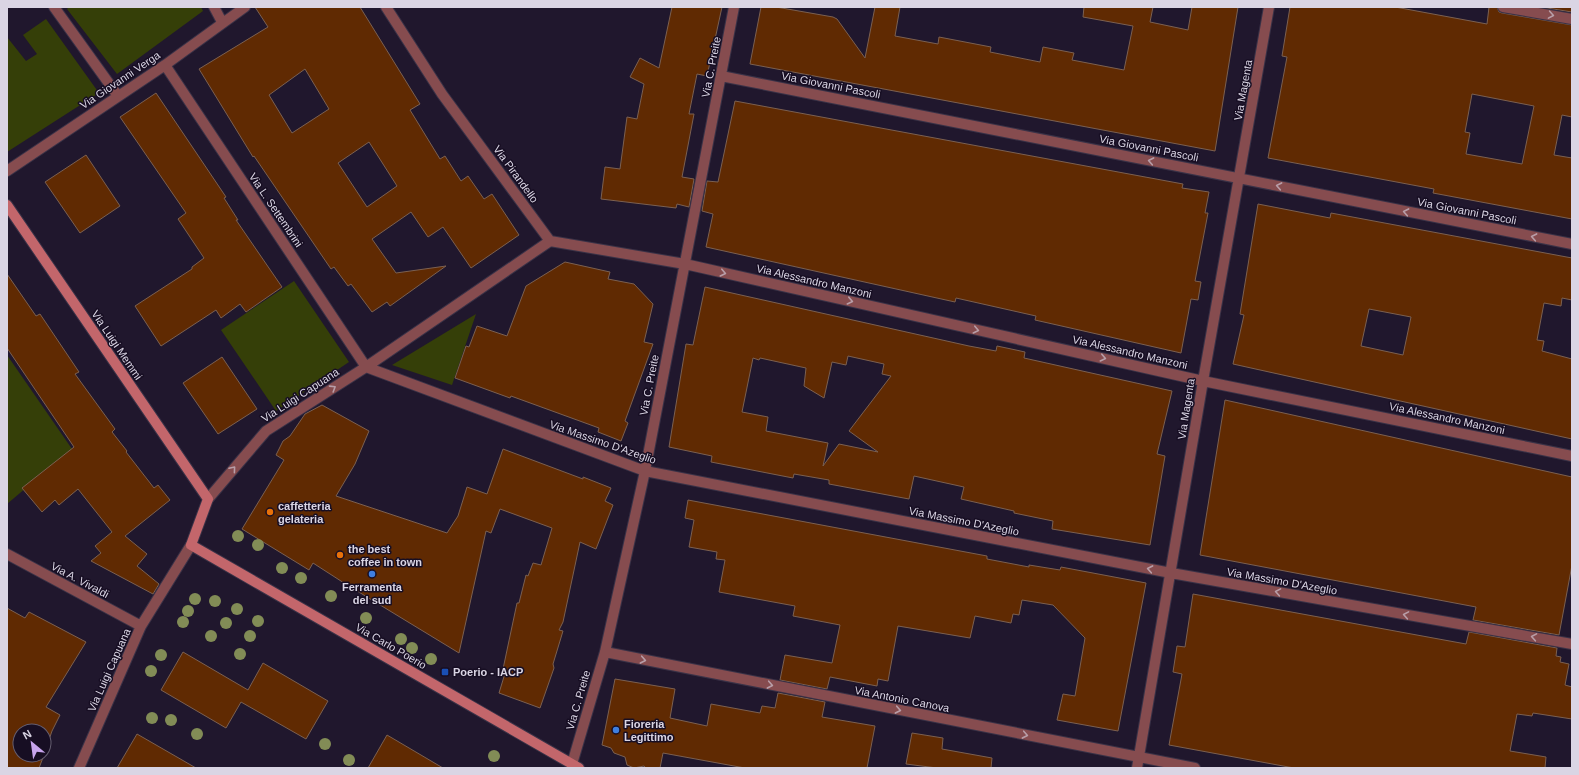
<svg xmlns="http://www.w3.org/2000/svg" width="1579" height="775" font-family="Arial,sans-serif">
<rect width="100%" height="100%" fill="#20172d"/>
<path fill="#353f08" d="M69 7H201L203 11 117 74 67 9Z
M46 19 99 93 7 152V37L26 61 37 54 23 35Z
M294 281 349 362 276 411 221 330Z
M476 314 452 385 392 365Z
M7 355 72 449 7 504Z"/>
<path fill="#602a02" stroke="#7b6051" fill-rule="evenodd" d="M255 7H360L420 104 410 110 440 159 445 156 461 181 468 176 484 199 492 194 519 235 471 268 443 227 428 237 411 212 372 239 396 273 446 266 390 306 387 302 372 312 351 284 348 286 334 267 331 269 254 156 253 157 199 69 268 27ZM305 69 329 109 292 133 269 95ZM369 142 397 186 367 207 338 163Z
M672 7H722L707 76 697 74 689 114H694L682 177 694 179 689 207 677 204 676 208 601 199 605 167 620 169 627 117 637 119 644 84 630 77 640 58 659 68Z
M761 7H776L833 17 837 19 865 58 875 7H900L895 36 938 44 939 37 991 47 990 52 1040 62 1043 47 1074 53 1072 60 1124 70 1133 26 1083 17 1084 7H1153L1150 22 1188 30 1192 7H1238L1215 151 750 64Z
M1290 7H1395L1487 24 1489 7H1497L1499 12 1502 13 1572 25V117L1562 115 1554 155 1572 158V219L1433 193 1434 189 1268 158 1287 57 1282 56ZM1472 94 1534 106 1522 164 1466 154 1470 133 1465 132Z
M1541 7H1572V12Z
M156 93 226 197 224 198 238 220H236L282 287 246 312 240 304 221 318 216 310 161 346 135 306 192 269V267L204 258 178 219 186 213 120 117Z
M735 101 1183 184 1182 188 1209 192 1205 213H1208L1195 281 1201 282 1198 300 1191 299 1181 353 1035 320 1036 316 956 298 955 302 706 247 713 214 702 211 707 181 718 182Z
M86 155 120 206 80 233 45 182Z
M1258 204 1330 218 1331 213 1572 258V300L1562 298 1561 306 1544 303 1537 340 1544 341 1542 351 1572 359V439L1233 364 1244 315 1240 314ZM1369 309 1411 317 1403 355 1361 346Z
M565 262 610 272 608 279 634 284 653 304 644 342 653 344 625 421 628 423 621 441 598 432 599 428 511 396 510 398 455 378 466 346 469 347 477 326 507 336 526 286Z
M7 274 36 316 40 314 79 372 75 374 115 429 112 432 127 451 126 452 154 488 158 485 170 500 125 536 147 554 137 566 159 584 153 594 91 561 101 553 95 546 112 532 78 489 59 505 55 500 42 512 22 488 74 447 7 348Z
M705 287 969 346 996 351 997 346 1016 350 1025 352 1024 358 1172 391 1157 454 1165 456 1150 545 1052 529 1053 521 1014 513V511L961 499 964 487 914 476 909 499 829 484V480L794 474 793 478 711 462 712 456 669 447 686 344 693 345ZM848 356 884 364 882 374 891 376 849 431 878 452 839 444 823 466 828 443 766 431 768 417 742 412 753 358 759 360 760 358 806 368 804 386 824 398 832 362 846 365Z
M222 357 257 409 218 434 183 383Z
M1225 400 1572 477V565L1559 635 1473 620 1476 607 1200 555Z
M322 405 369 431 355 464 336 496 447 533 458 516 467 487 487 494 503 449 583 479V477L611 488 605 501 613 505 596 549 580 542 563 622 559 630 563 631 553 664 554 668 540 708 499 693 506 670 503 669 517 603H519L526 575 528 576 533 563 541 565 552 528 500 509 491 533 486 531 459 653 344 583 313 563 309 570 242 529 284 460 276 455 283 441 290 436 305 414Z
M688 500 987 556V559L1029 567V565L1060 570 1061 567 1146 583 1118 731 1057 720 1063 694 1075 696 1085 638 1053 605 1022 600 1019 615 1013 614 1011 623 975 616 970 638 898 626 888 681 878 679 877 686 830 677 827 689 780 680 785 655 832 663 840 625 793 616 795 606 719 592 725 560 716 559 717 552 689 547 694 520 685 518Z
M1193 594 1466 644 1469 632 1557 648 1556 656 1561 657 1560 662 1569 664 1565 685 1572 687V719L1533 713 1532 716 1517 714 1510 751 1546 757 1545 768H1294L1169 745 1182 674 1173 672 1177 646 1185 647Z
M7 608 25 618 29 612 86 642 46 707 60 715 52 731 44 754V731H20V755H44L39 768H7Z
M183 652 248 690 263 663 328 701 306 739 241 702 226 728 161 690Z
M615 679 675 689 670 718 707 726 711 704 760 713 762 706 775 708 778 693 825 702 822 717 875 726 867 768H745L663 753 660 768H646L644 766 634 768 627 765 625 757 614 753 611 748 602 745Z
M912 733 943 738 942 749 992 758 991 768H937L906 764Z
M137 734 196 768H117Z
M387 735 443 768H368Z"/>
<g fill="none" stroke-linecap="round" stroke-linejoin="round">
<g stroke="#3a3247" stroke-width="12">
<path id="street" d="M54 7 118 96
M214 7 222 22
M386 7 442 94 550 241 685 264 1203 381 1572 456
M1503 7 1572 19
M165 65 366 367
M721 76 1572 244
M7 171 165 65 245 7
M366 367 645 471 1171 573 1572 644
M208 499 266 431 366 367 550 241
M7 554 141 626
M605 652 1195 768
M572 764 605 652 645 471 734 7
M79 768 141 626 191 545
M1137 768 1203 381 1269 7"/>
</g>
<g stroke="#3a3247" stroke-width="12">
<path id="secondary" d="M7 205 208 499 191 545 579 768"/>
</g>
<use href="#street" stroke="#864c4f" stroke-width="10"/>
<use href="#secondary" stroke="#c3666b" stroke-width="10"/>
</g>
<g fill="#828c56">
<circle cx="238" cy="536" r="6"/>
<circle cx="258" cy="545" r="6"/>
<circle cx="282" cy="568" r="6"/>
<circle cx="301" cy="578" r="6"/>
<circle cx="331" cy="596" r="6"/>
<circle cx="195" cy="599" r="6"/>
<circle cx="215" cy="601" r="6"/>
<circle cx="237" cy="609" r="6"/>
<circle cx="188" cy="611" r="6"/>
<circle cx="366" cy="618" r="6"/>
<circle cx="258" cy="621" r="6"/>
<circle cx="183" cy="622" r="6"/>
<circle cx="226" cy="623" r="6"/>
<circle cx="211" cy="636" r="6"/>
<circle cx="250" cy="636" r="6"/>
<circle cx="401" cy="639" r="6"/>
<circle cx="412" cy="648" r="6"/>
<circle cx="240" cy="654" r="6"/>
<circle cx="161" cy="655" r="6"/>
<circle cx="431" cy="659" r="6"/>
<circle cx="151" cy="671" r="6"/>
<circle cx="152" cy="718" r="6"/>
<circle cx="171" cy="720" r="6"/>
<circle cx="197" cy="734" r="6"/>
<circle cx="325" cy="744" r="6"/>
<circle cx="494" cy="756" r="6"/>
<circle cx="349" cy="760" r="6"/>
</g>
<defs><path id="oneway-chevron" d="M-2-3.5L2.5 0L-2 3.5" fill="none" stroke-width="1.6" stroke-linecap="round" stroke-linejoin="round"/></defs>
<g stroke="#b89ea8">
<use href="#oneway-chevron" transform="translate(1551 15) rotate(10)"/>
<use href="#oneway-chevron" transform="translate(1151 161) rotate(-169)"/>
<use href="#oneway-chevron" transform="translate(1279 186) rotate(-169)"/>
<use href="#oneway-chevron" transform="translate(1406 212) rotate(-169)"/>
<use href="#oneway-chevron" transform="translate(1534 237) rotate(-169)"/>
<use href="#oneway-chevron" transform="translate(723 273) rotate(13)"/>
<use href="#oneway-chevron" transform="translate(850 301) rotate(13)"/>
<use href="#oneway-chevron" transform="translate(976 330) rotate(13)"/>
<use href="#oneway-chevron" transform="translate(1103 358) rotate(13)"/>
<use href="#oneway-chevron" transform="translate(333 388) rotate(-32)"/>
<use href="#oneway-chevron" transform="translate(233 469) rotate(-50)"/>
<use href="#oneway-chevron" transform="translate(1150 569) rotate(-169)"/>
<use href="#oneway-chevron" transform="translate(1278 592) rotate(-170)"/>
<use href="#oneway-chevron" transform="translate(1406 615) rotate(-170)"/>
<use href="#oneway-chevron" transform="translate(1534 637) rotate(-170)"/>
<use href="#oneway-chevron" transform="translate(643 660) rotate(11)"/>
<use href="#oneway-chevron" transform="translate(770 685) rotate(11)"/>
<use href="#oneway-chevron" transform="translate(898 710) rotate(11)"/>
<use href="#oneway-chevron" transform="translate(1025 735) rotate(11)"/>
</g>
<g fill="#e8710a" stroke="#170e23" stroke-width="1.5">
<circle cx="270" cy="512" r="4"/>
<circle cx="340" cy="555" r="4"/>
</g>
<g fill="#3f7fe0" stroke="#170e23" stroke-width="1.5">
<circle cx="372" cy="574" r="4"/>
<circle cx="616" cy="730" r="4"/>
</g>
<rect fill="#1a4fb4" stroke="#170e23" stroke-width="1.5" x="441" y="668" width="8" height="8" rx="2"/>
<g text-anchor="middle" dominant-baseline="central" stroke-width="3" stroke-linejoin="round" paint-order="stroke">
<g font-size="11" fill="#dad5e4" stroke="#170e23">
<text transform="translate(711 67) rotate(-79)">Via C. Preite</text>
<text transform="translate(120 80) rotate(-34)">Via Giovanni Verga</text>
<text transform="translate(831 85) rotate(11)">Via Giovanni Pascoli</text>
<text transform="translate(1243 90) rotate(-80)">Via Magenta</text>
<text transform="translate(1149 148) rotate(11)">Via Giovanni Pascoli</text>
<text transform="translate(516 174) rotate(54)">Via Pirandello</text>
<text transform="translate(276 210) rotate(56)">Via L. Settembrini</text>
<text transform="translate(1467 211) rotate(11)">Via Giovanni Pascoli</text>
<text transform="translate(814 281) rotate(13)">Via Alessandro Manzoni</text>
<text transform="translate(117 345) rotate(56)">Via Luigi Memmi</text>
<text transform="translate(1130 352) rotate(13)">Via Alessandro Manzoni</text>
<text transform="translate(649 385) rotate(-79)">Via C. Preite</text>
<text transform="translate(300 395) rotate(-33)">Via Luigi Capuana</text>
<text transform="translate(1186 409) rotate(-81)">Via Magenta</text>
<text transform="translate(1447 418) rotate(12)">Via Alessandro Manzoni</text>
<text transform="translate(603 442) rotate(19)">Via Massimo D'Azeglio</text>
<text transform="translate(964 521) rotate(11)">Via Massimo D'Azeglio</text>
<text transform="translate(80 580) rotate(28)">Via A. Vivaldi</text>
<text transform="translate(1282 581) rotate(10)">Via Massimo D'Azeglio</text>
<text transform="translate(391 646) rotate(30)">Via Carlo Poerio</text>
<text transform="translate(109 670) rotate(-66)">Via Luigi Capuana</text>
<text transform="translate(902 699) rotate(11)">Via Antonio Canova</text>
<text transform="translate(578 700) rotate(-74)">Via C. Preite</text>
</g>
<g font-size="11" font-weight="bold" fill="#dad5e4" stroke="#170e23" text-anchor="start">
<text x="278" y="506">caffetteria<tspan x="278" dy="13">gelateria</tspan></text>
<text x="348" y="549">the best<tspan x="348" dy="13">coffee in town</tspan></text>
<text x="372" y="587" text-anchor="middle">Ferramenta<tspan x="372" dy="13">del sud</tspan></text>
<text x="453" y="672">Poerio - IACP</text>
<text x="624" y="724">Fioreria<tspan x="624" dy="13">Legittimo</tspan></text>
</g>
</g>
<rect width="1579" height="775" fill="none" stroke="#dad5e4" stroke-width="16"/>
<g transform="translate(32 743) rotate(331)"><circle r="19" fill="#170e23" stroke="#655e70"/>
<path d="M0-3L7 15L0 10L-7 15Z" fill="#c8a5ee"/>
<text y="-6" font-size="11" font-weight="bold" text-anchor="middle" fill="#dad5e4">N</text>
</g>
</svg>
